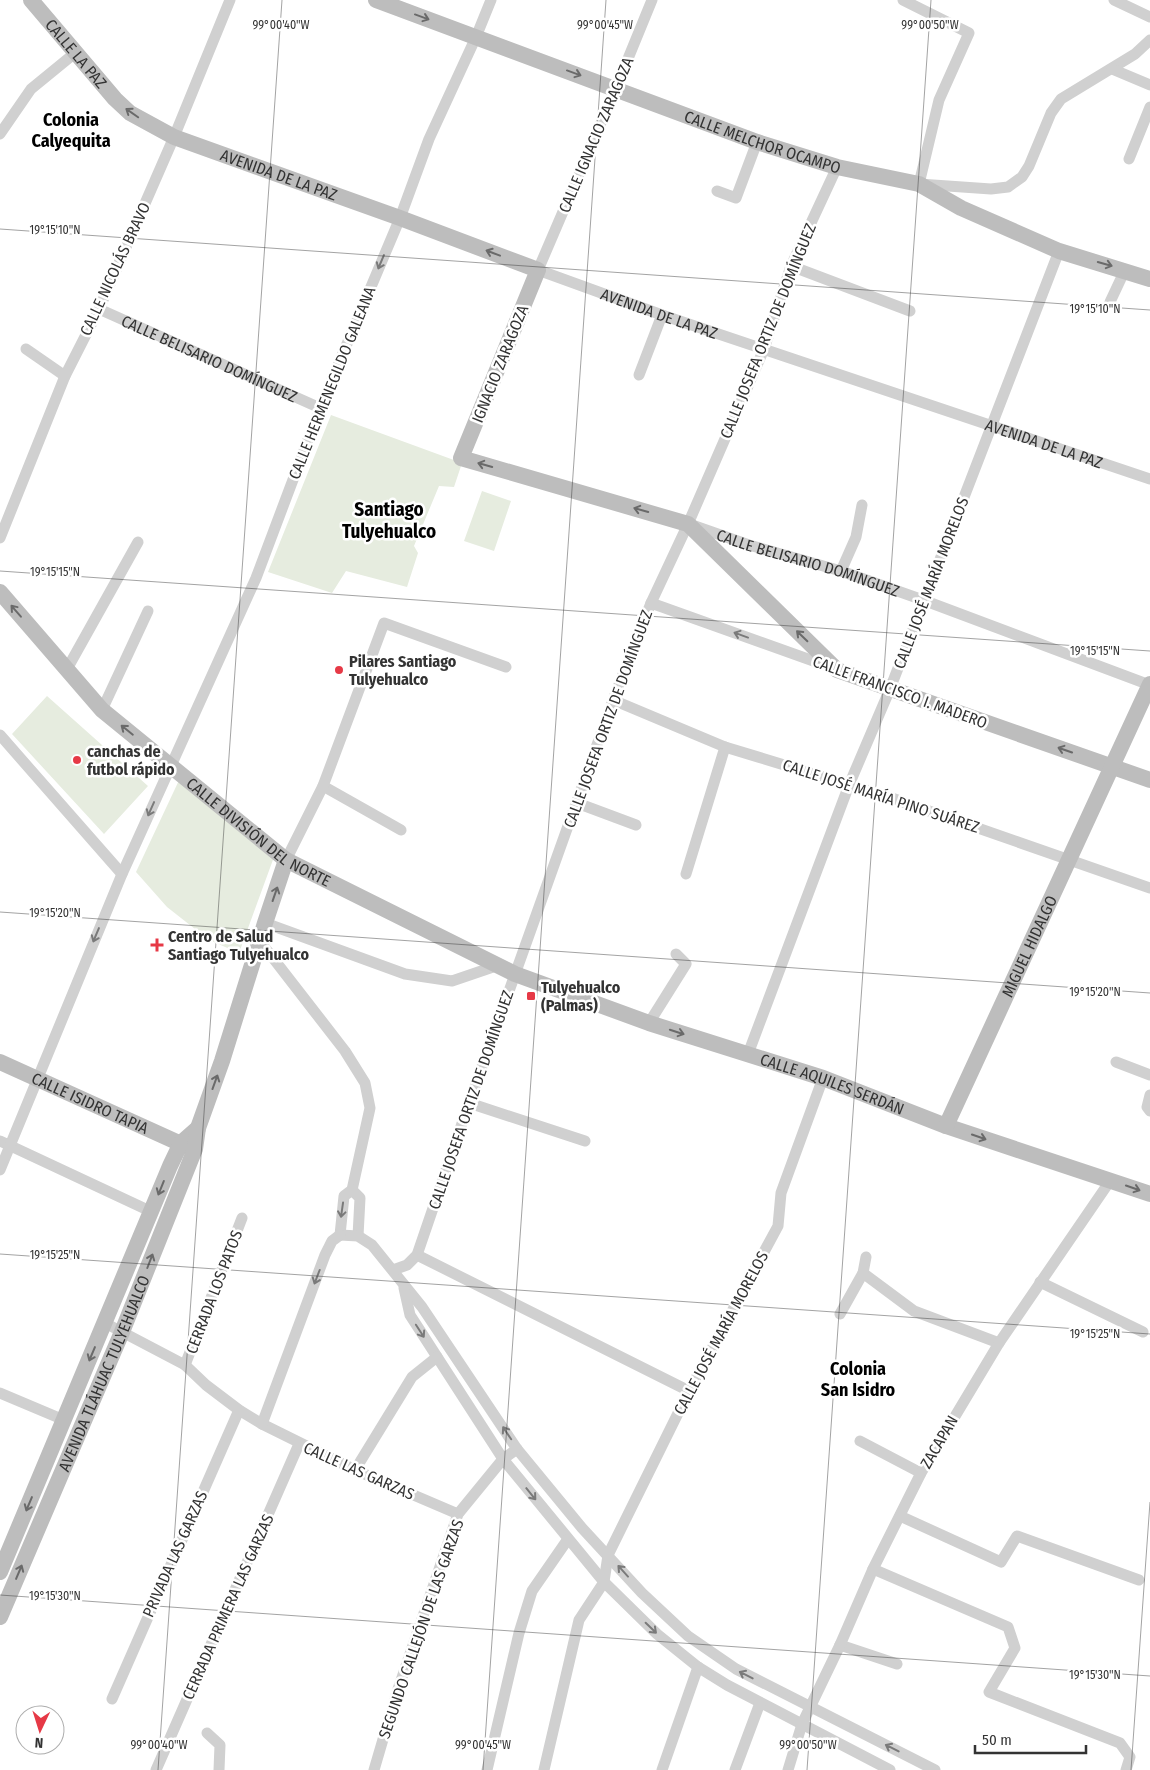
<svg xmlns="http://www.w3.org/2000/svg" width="1150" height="1770" font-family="'Fira Sans Condensed',sans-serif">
<rect width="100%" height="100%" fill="#fff"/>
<path fill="#e6ecdf" d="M331 415 462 463 454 487 439 486 414 546 418 553 407 587 346 571 332 593 268 572Z
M482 491 511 501 494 551 464 541Z
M47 696 148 786 104 834 12 734Z
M181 776 274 857 239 953 209 940 167 907 136 872Z"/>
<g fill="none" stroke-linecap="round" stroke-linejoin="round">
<g stroke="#d0d0d0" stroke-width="11">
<path id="s1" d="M652 0 616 88 538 270 662 315 1150 479"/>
<path d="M903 0 969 33 939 100 919 184 991 189 1008 187 1022 177 1029 166 1051 113 1061 99 1135 54 1150 40"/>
<path d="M1114 0 1150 17"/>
<path d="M1112 69 1150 85"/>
<path d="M0 134 31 89 75 53"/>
<path d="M1129 159 1150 107"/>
<path d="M717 191 736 198 757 142"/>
<path d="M791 266 910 311"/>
<path d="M1110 302 1125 270"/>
<path id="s2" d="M99 309 320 408"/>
<path d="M26 349 65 376"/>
<path d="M639 375 662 315"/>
<path id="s3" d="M692 525 749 545 841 571 923 600 1150 685"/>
<path d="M0 538 65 376 99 309 133 231 174 137 230 0"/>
<path d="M841 571 856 537 862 505"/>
<path d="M651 603 833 668"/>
<path d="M67 669 138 542"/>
<path d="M613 700 725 747 886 796 1150 888"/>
<path d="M102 710 148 611"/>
<path d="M0 735 122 874"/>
<path d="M323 786 401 830"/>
<path d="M577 803 636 825"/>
<path d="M286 860 323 786 384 623 506 667"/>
<path d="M686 874 725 747"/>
<path d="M265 923 405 974 452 981 496 966"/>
<path d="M259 940 345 1051 365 1083 370 1108 352 1190 344 1196 340 1235"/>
<path d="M649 1023 686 964 676 954"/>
<path d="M748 1054 849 785 890 689 1059 251"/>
<path d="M1116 1062 1150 1075"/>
<path d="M1150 1095 1147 1107 1150 1111"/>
<path d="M469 1103 585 1141"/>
<path d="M0 1141 152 1212"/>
<path d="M0 1170 122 874 256 578 320 408 400 218 429 139 476 37 491 0"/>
<path d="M352 1190 360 1198 358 1236"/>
<path d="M340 1235 358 1236 372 1245 422 1307 517 1449 582 1528 642 1593 688 1636 736 1669 935 1770"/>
<path d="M417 1255 689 1391"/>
<path d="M393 1270 407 1265 417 1255 469 1103 613 700 651 603 688 524 764 349 791 266 837 167"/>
<path d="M863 1273 914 1311 999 1343"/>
<path d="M1040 1282 1143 1332"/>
<path d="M404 1288 410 1315 503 1459 604 1582 657 1634 698 1667 727 1685 890 1770"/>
<path d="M840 1314 863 1273 866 1257"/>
<path d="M105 1323 185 1365 206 1385 239 1410 262 1424 355 1470 458 1514"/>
<path d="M185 1365 242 1218"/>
<path d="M0 1393 64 1420"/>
<path d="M262 1424 325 1255 332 1241 340 1235"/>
<path d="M860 1441 921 1473"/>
<path d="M355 1470 412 1377 437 1357"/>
<path d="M900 1516 1001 1562 1017 1536 1139 1580"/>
<path d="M873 1569 1008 1627 1015 1648 989 1692 1120 1743 1130 1757 1126 1770"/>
<path d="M840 1645 897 1664"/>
<path d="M112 1699 239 1410"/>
<path d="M207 1733 220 1745 219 1770"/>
<path d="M156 1770 299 1444"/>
<path d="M374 1770 396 1695 458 1514 503 1459 517 1449"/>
<path d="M487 1770 519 1633 532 1591 568 1539"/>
<path d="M544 1770 579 1620 604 1582 608 1555 689 1391 778 1226 781 1193 823 1078"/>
<path d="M662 1770 698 1667"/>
<path d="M735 1770 760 1703"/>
<path d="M788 1770 802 1724 840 1645 873 1569 921 1473 999 1343 1110 1181"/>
</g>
<g stroke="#bdbdbd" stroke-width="16">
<path id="s4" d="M31 0 115 99 130 113 174 137 400 218 538 270 461 458 688 524 837 670 1150 780"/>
<path id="s5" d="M376 0 757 142 837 167 919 184 961 208 1059 251 1150 279"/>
<path id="s6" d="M0 592 102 710 286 860 515 974 649 1023 823 1078 946 1126 1150 1194"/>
<path id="s7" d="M0 1062 190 1148"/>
<path id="s8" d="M946 1126 1150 684"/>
<path d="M0 1572 170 1166 181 1143 198 1128"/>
<path id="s9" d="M0 1617 122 1332 195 1149 198 1128 222 1061 265 923 286 860"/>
</g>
</g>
<defs><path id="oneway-shaft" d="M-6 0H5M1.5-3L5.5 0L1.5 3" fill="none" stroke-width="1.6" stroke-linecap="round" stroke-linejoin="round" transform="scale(1.25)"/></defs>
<g stroke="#6a6a6a">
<use href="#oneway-shaft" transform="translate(422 17) rotate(20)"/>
<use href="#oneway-shaft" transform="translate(574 73) rotate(20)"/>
<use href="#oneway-shaft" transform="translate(132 113) rotate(-145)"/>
<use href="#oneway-shaft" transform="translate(493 253) rotate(-159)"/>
<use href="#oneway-shaft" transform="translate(1105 264) rotate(16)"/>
<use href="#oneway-shaft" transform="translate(485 465) rotate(-164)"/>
<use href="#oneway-shaft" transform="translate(641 510) rotate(-164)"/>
<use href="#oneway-shaft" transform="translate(16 611) rotate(-131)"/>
<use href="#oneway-shaft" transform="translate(802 636) rotate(-136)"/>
<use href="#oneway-shaft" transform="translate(127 730) rotate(-141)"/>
<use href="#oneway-shaft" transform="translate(1065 750) rotate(-161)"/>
<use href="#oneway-shaft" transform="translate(275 894) rotate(-71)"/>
<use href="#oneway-shaft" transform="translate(677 1032) rotate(18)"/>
<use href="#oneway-shaft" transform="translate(215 1082) rotate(-70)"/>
<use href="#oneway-shaft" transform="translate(979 1137) rotate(19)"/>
<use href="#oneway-shaft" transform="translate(161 1188) rotate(112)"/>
<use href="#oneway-shaft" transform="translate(1133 1188) rotate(19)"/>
<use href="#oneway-shaft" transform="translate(150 1261) rotate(-69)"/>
<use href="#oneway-shaft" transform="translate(92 1354) rotate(113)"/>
<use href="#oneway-shaft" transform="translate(29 1504) rotate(113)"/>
<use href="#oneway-shaft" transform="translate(19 1572) rotate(-67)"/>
</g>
<g stroke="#7a7a7a">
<use href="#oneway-shaft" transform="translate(381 262) rotate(113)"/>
<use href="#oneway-shaft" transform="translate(741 635) rotate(-160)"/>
<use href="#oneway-shaft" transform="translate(151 809) rotate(114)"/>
<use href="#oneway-shaft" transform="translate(96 935) rotate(113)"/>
<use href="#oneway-shaft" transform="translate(342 1210) rotate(98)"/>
<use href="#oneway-shaft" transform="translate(317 1277) rotate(111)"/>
<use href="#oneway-shaft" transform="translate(420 1331) rotate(57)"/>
<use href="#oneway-shaft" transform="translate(507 1433) rotate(-124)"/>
<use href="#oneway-shaft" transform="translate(531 1494) rotate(51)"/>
<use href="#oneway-shaft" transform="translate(623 1571) rotate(-132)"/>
<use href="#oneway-shaft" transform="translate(651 1628) rotate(44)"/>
<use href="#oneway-shaft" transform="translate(746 1675) rotate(-153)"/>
<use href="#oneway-shaft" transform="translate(892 1748) rotate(-153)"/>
</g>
<path fill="none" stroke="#333" stroke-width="1" stroke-opacity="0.45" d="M0 229 1150 310M0 571 1150 651M0 912 1150 993M0 1254 1150 1334M0 1595 1150 1676M158 1770 282 0M483 1770 606 0M807 1770 931 0M1131 1770 1150 1502"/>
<g fill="#e63946" stroke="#fff" stroke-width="2">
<circle cx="339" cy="670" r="5"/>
<circle cx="77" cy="760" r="5"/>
<path d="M154.5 937.5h5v5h5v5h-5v5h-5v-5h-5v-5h5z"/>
<rect x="526" y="991" width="10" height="10" rx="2.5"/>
</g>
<g text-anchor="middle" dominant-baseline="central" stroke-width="5" stroke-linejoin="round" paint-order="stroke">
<g font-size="16" fill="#333" stroke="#fff">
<text stroke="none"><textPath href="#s4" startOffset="70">CALLE LA PAZ</textPath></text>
<text transform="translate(596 135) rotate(-67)">CALLE IGNACIO ZARAGOZA</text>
<text stroke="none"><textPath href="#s5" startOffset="412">CALLE MELCHOR OCAMPO</textPath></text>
<text stroke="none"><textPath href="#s4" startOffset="312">AVENIDA DE LA PAZ</textPath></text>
<text transform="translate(115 269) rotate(-65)">CALLE NICOLÁS BRAVO</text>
<text stroke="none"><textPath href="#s1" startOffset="422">AVENIDA DE LA PAZ</textPath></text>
<text transform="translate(768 331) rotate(-68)">CALLE JOSEFA ORTIZ DE DOMÍNGUEZ</text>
<text stroke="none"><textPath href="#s2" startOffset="121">CALLE BELISARIO DOMÍNGUEZ</textPath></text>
<text transform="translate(500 364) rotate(-68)">IGNACIO ZARAGOZA</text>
<text transform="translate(332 383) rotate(-68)">CALLE HERMENEGILDO GALEANA</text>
<text stroke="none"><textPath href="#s1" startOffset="828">AVENIDA DE LA PAZ</textPath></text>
<text stroke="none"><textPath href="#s3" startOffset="122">CALLE BELISARIO DOMÍNGUEZ</textPath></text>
<text transform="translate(931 583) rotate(-69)">CALLE JOSÉ MARÍA MORELOS</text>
<text transform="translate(900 692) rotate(20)">CALLE FRANCISCO I. MADERO</text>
<text transform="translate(608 719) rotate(-70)">CALLE JOSEFA ORTIZ DE DOMÍNGUEZ</text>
<text transform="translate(881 796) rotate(18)">CALLE JOSÉ MARÍA PINO SUÁREZ</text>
<text stroke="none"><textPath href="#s6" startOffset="355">CALLE DIVISIÓN DEL NORTE</textPath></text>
<text stroke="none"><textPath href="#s8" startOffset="198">MIGUEL HIDALGO</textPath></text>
<text stroke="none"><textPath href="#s6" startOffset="985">CALLE AQUILES SERDÁN</textPath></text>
<text transform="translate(471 1100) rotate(-71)">CALLE JOSEFA ORTIZ DE DOMÍNGUEZ</text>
<text stroke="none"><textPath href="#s7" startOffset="99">CALLE ISIDRO TAPIA</textPath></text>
<text transform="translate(214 1292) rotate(-69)">CERRADA LOS PATOS</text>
<text transform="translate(721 1333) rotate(-62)">CALLE JOSÉ MARÍA MORELOS</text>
<text stroke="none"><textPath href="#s9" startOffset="265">AVENIDA TLÁHUAC TULYEHUALCO</textPath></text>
<text transform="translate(939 1442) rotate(-60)">ZACAPAN</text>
<text transform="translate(359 1471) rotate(24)">CALLE LAS GARZAS</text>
<text transform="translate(175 1554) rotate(-66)">PRIVADA LAS GARZAS</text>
<text transform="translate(228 1607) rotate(-66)">CERRADA PRIMERA LAS GARZAS</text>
<text transform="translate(421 1629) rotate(-71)">SEGUNDO CALLEJÓN DE LAS GARZAS</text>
</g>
<g font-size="16" font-weight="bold" fill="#333" stroke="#fff" text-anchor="start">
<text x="349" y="661">Pilares Santiago<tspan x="349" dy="18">Tulyehualco</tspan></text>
<text x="87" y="751">canchas de<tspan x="87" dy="18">futbol rápido</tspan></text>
<text x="168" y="936">Centro de Salud<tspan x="168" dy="18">Santiago Tulyehualco</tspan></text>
<text x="541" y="987">Tulyehualco<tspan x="541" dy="18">(Palmas)</tspan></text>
</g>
<g font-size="18" font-weight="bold" fill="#000" stroke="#fff">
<text x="71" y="120">Colonia<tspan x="71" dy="21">Calyequita</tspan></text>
<text x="858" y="1369">Colonia<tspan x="858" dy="21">San Isidro</tspan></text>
</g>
<g font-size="19" font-weight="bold" fill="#000" stroke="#fff">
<text x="389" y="509">Santiago<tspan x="389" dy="22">Tulyehualco</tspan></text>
</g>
</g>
<g font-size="12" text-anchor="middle" fill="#333" stroke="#fff" stroke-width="5" stroke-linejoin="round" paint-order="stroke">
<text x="281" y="29">99°00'40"W</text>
<text x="605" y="29">99°00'45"W</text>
<text x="930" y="29">99°00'50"W</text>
<text x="55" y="234">19°15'10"N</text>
<text x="1095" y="313">19°15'10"N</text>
<text x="55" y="576">19°15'15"N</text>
<text x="1095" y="655">19°15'15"N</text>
<text x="55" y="917">19°15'20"N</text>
<text x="1095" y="996">19°15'20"N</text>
<text x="55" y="1259">19°15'25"N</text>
<text x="1095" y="1338">19°15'25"N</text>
<text x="55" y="1600">19°15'30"N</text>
<text x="1095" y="1679">19°15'30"N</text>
<text x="159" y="1749">99°00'40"W</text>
<text x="483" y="1749">99°00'45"W</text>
<text x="808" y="1749">99°00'50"W</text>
</g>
<g transform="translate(40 1730) rotate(184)"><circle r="24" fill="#ffffff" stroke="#adadad"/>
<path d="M0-4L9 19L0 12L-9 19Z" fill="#e63946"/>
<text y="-8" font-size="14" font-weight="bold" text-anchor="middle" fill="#333333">N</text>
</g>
<path d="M975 1745v8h111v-8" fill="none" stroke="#333333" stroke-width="2.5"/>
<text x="982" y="1745" font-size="15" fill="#333333" stroke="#ffffff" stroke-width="4" paint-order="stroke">50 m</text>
</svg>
